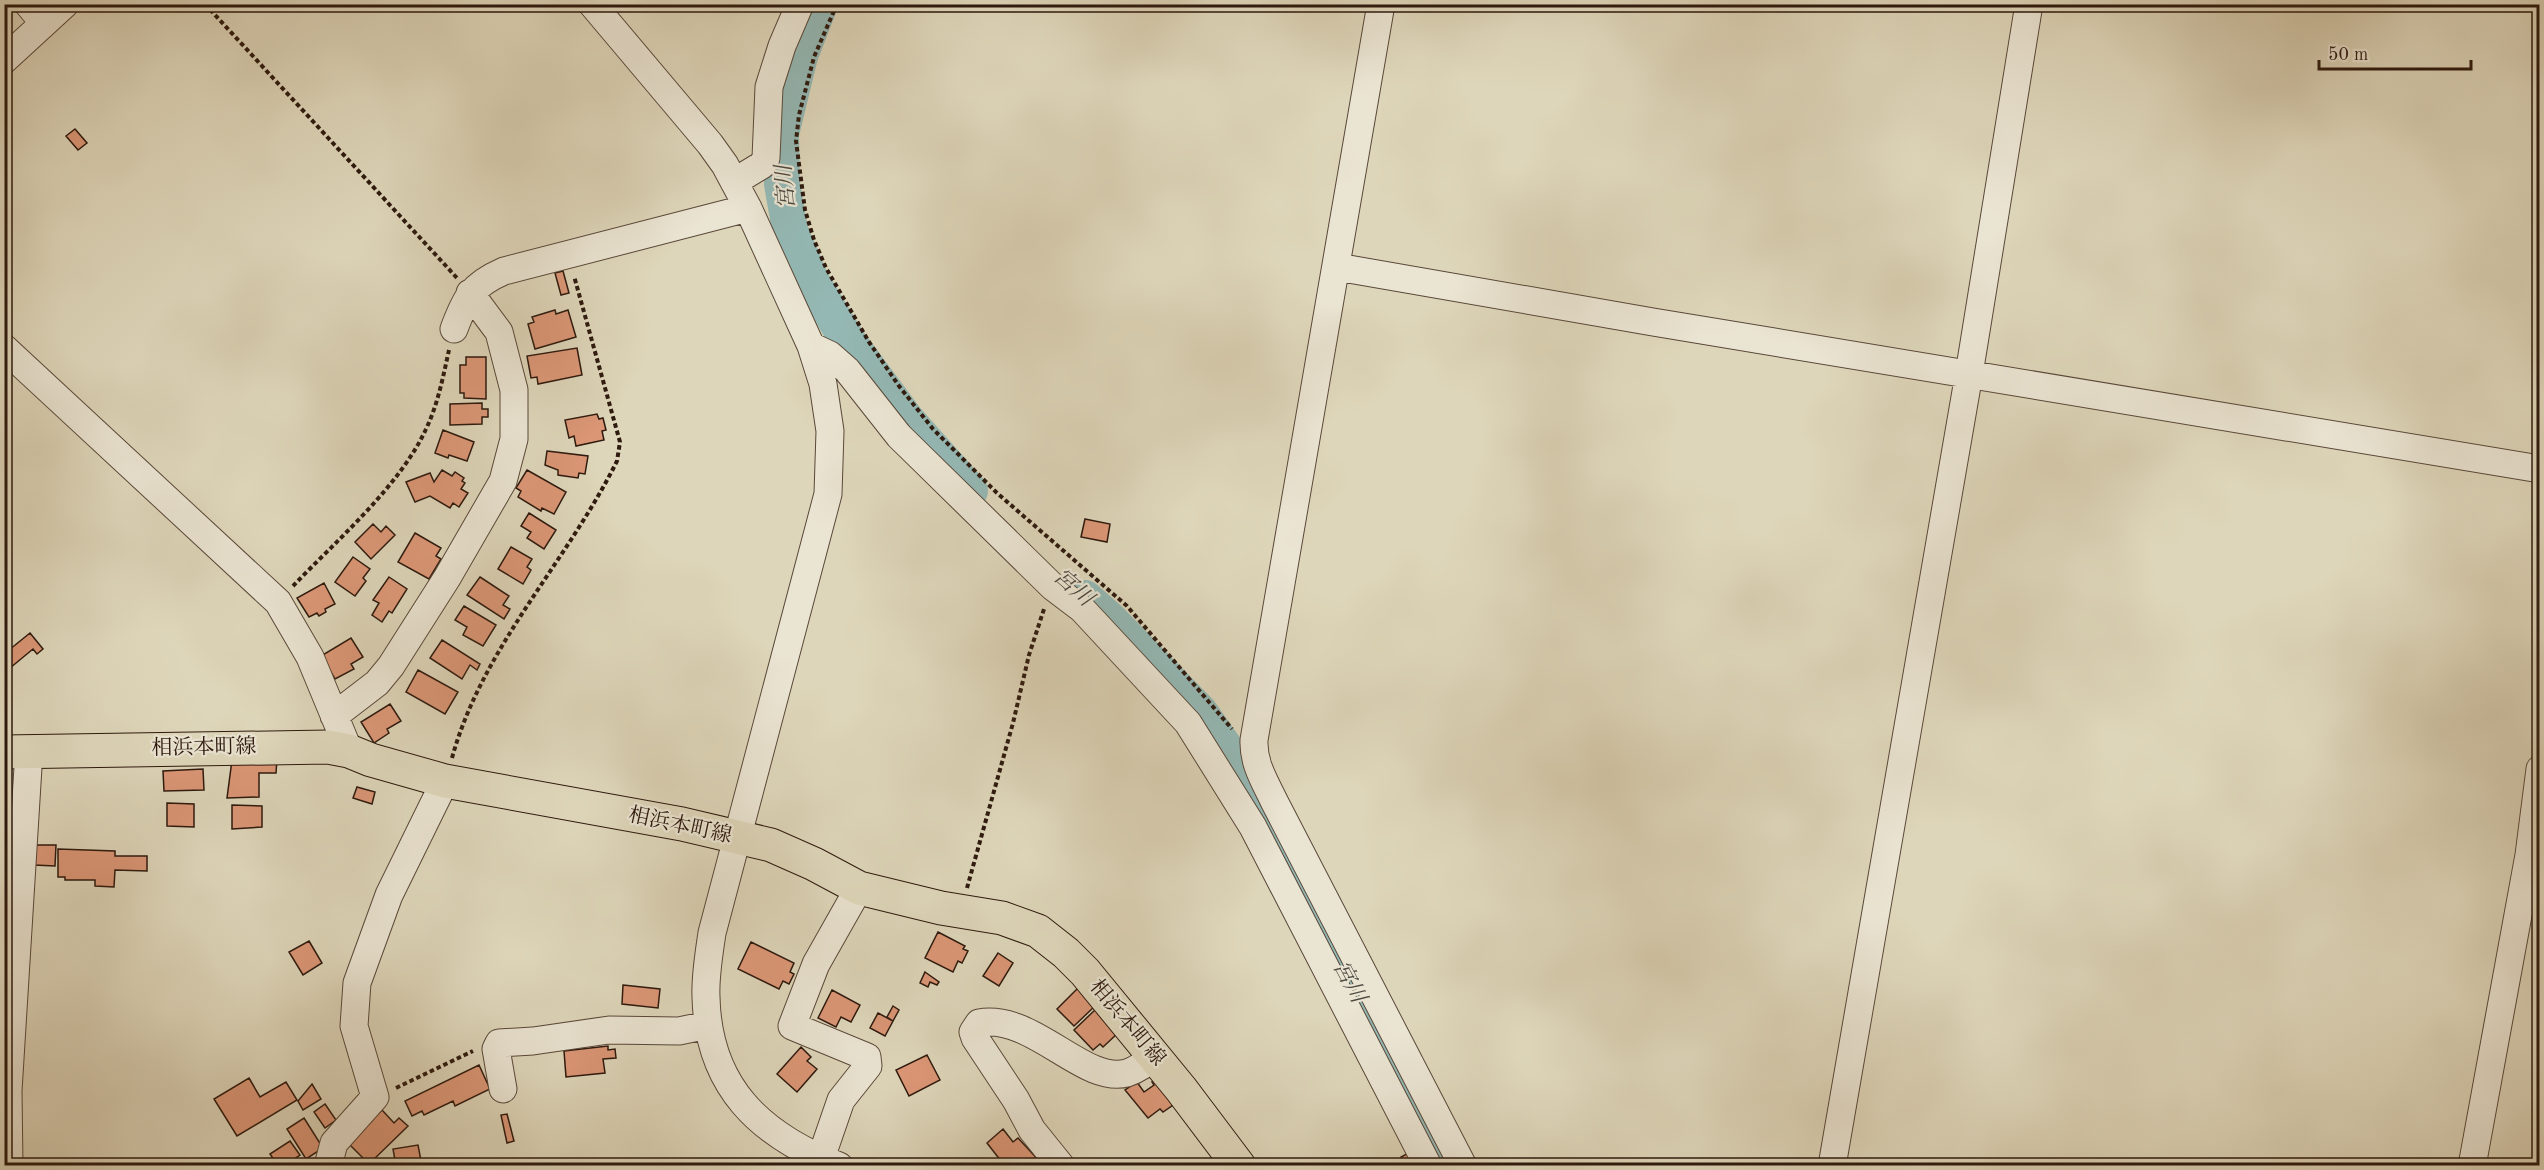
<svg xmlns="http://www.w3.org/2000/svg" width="2544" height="1170" font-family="'Old Standard TT','Noto Serif JP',serif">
<rect width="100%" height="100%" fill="#ded6ba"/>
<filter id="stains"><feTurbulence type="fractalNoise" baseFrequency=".00333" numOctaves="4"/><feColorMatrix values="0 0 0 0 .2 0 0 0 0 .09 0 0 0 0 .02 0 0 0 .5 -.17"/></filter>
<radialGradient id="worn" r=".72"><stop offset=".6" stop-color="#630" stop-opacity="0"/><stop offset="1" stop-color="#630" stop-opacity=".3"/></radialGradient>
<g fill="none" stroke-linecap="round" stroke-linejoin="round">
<path stroke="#94b8b4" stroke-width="36" d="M820 4 800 56 781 134 782 184 790 230 811 280 848 341 906 419 970 491
M1085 598 1110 620 1200 712 1231 756 1306 895 1444 1166"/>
</g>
<path fill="#dc9777" stroke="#2d190e" stroke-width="1.5" d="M75 129 87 143 78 150 66 136Z
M563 271 569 293 561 295 555 273Z
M555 310 556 314 568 310 576 337 535 349 528 324 534 322 532 317Z
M577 348 582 375 538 384 537 377 531 378 527 356Z
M466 357H486V399L464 398V393H460V365H466Z
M482 403V409H488V417H482V424L450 425V404Z
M597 414 599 419 603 418 606 430 602 431 604 440 576 446 574 436 569 438 565 420Z
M443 430 474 442 467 461 449 455 448 458 435 453Z
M547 451 588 456 585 474 579 473 578 478 558 475V470L545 465Z
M442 470 452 476 455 472 464 478 462 481 465 483 461 489 468 493 459 507 453 503 450 508 430 496 415 502 406 482 430 473 434 482Z
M527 470 566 492 554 514 542 508 541 511 518 497 521 491 516 488Z
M529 513 556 530 544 549 527 538 531 532 521 526Z
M1085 519 1110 524 1107 542 1081 537Z
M373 524 381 532 386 526 395 535 371 559 355 542Z
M415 533 441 548 436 556 441 559 429 579 398 562Z
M511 547 532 559 527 567 531 570 523 584 498 569Z
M353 557 370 569 363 578 366 581 355 596 335 582Z
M389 577 407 589 392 613 389 611 382 622 372 615 379 603 373 600Z
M480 577 509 596 503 605 510 609 504 619 467 595Z
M324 583 335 604 325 609 326 612 319 616 317 613 309 617 297 598Z
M464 606 496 625 483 646 463 635 467 627 455 620Z
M30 633 43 649 37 654 33 649 4 673V654Z
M351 638 363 657 351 664 354 669 335 679 321 656Z
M442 640 480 664 477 670 470 665 462 679 430 658Z
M418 670 458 692 445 714 406 692Z
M390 704 401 721 387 729 389 733 374 743 361 722Z
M277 759 276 773H259V797L227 798 232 760Z
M203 769 204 790 164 791 163 771Z
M357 787 375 792 372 804 353 798Z
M167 803 194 804V827L167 826Z
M232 805 262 806V827L232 829Z
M35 845H56L55 866 34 865Z
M58 849 115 851V856H147V871L115 870 114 887 95 886V880H65V877H58Z
M938 932 965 946 963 949 968 951 962 963 958 961 953 972 925 958Z
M309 941 322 963 303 975 289 952Z
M751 942 794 963 790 972 794 974 789 984 783 981 779 989 738 969Z
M998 953 1013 963 999 986 983 976Z
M925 972 939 982 937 985 930 982 928 987 920 983Z
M623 985 660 989 658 1008 622 1004Z
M1079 987 1096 1005 1074 1026 1057 1009Z
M832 990 860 1005 851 1022 841 1017 836 1027 818 1018Z
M893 1006 899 1010 893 1021 887 1017Z
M1096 1009 1118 1033 1103 1047 1100 1044 1093 1050 1074 1030Z
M878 1013 893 1021 885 1036 870 1028Z
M608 1046V1050L615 1049 616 1058 603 1059 605 1073 566 1077 564 1051Z
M801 1047 811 1057 807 1061 817 1069 797 1092 777 1074Z
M927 1055 940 1080 909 1096 896 1070Z
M479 1065 490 1089 455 1106 453 1101 424 1115 422 1111 412 1116 405 1101Z
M1161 1075 1176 1103 1163 1112 1160 1109 1148 1118 1125 1090 1137 1082 1144 1092 1154 1085 1152 1082Z
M249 1078 260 1097 286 1082 297 1100 237 1136 214 1099Z
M312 1084 321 1099 303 1110 298 1101Z
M325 1104 336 1120 325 1128 314 1112Z
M382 1110 394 1123 399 1118 408 1126 369 1164 348 1143Z
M507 1114 514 1141 507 1143 501 1115Z
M304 1118 323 1148 306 1159 287 1129Z
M1003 1129 1013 1142 1018 1138 1044 1166H995L1001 1161 987 1143Z
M290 1141 300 1155 284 1166H278L270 1154Z
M418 1145 422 1166H396L393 1149Z
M1414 1150 1422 1166H1405L1401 1157Z"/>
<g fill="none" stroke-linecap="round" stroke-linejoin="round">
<g stroke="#594839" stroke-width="29">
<path id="minor" d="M28 4 44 23
M592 4 710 144 725 165 748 208 811 346 823 384 830 431 828 494 712 933C709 954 705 976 706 997 708 1087 760 1135 839 1166
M1381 4 1254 740C1253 763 1264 780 1274 801L1463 1166
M4 60 65 4
M734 182 762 165 766 158 769 87 782 46 800 4
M1337 267 1653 322 2540 469
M454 329C466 297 472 285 504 271L748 208
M811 346 830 355 847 370 899 436 1053 587 1082 609 1188 723 1253 827 1428 1166
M4 348 278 602 310 657 349 751
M334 716 377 683 391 666 447 578 503 481 514 439V390L499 332 470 293
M503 1089 496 1049 499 1043 533 1041 609 1030 679 1031 708 1025
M821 1158 841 1100 868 1066 867 1057 792 1026 816 964 859 888
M9 1166 8 1091 29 751
M328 1166 334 1143 375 1097 354 1026 357 983 389 895 445 781
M1061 1166 1032 1130 1016 1100 975 1038 973 1032 979 1023C1033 1013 1084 1085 1127 1073 1137 1070 1146 1063 1155 1056
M1832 1166 1969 374 2029 4
M2472 1166 2529 855 2540 769"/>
</g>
<g stroke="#2d190e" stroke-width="35">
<path id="major" d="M4 752 328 747 349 751 371 760 445 781 682 824 771 845 814 864 859 888 941 908 1002 918 1038 931 1066 953 1085 972 1181 1089 1239 1166"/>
</g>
<path stroke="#2d190e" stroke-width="4" stroke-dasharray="4.5 3" stroke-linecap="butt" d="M205 4 457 278
M837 4 814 57 799 115 796 141 805 210 814 240 826 268 869 342 899 386 933 429 997 493 1127 606 1232 729
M293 586C336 541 400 486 426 429 438 404 443 377 449 350
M452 758C482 648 567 562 617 461L620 442 574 276
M967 888 1013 723 1029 655 1044 609
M396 1088 473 1051"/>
<use href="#minor" stroke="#eae4d2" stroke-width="27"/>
<use href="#major" stroke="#ded6ba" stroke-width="33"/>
</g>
<g text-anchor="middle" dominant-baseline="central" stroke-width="4.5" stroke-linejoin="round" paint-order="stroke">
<g font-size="21" fill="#2d190e" stroke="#eae4d2">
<text transform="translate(204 748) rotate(-1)">相浜本町線</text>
<text transform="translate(680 826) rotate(12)">相浜本町線</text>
<text transform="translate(1127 1023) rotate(50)">相浜本町線</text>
</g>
<g font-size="22" font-style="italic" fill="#4c4940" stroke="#eae4d2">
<text transform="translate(786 187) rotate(-95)">宮川</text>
<text transform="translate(1073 588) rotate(41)">宮川</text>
<text transform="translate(1349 982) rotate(62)">宮川</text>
</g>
</g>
<rect width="2544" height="1170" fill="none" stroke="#ded6ba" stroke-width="24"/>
<rect x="6" y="6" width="2532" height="1158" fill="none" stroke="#2d190e" stroke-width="3"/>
<rect x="12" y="12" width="2520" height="1146" fill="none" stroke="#2d190e" stroke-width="1.5"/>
<path d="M2319 60v9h152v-9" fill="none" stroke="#2d190e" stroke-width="3"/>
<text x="2328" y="60" font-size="18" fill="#2d190e" stroke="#eae4d2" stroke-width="4.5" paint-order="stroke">50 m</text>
<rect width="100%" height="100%" filter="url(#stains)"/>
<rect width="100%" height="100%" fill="url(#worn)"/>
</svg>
